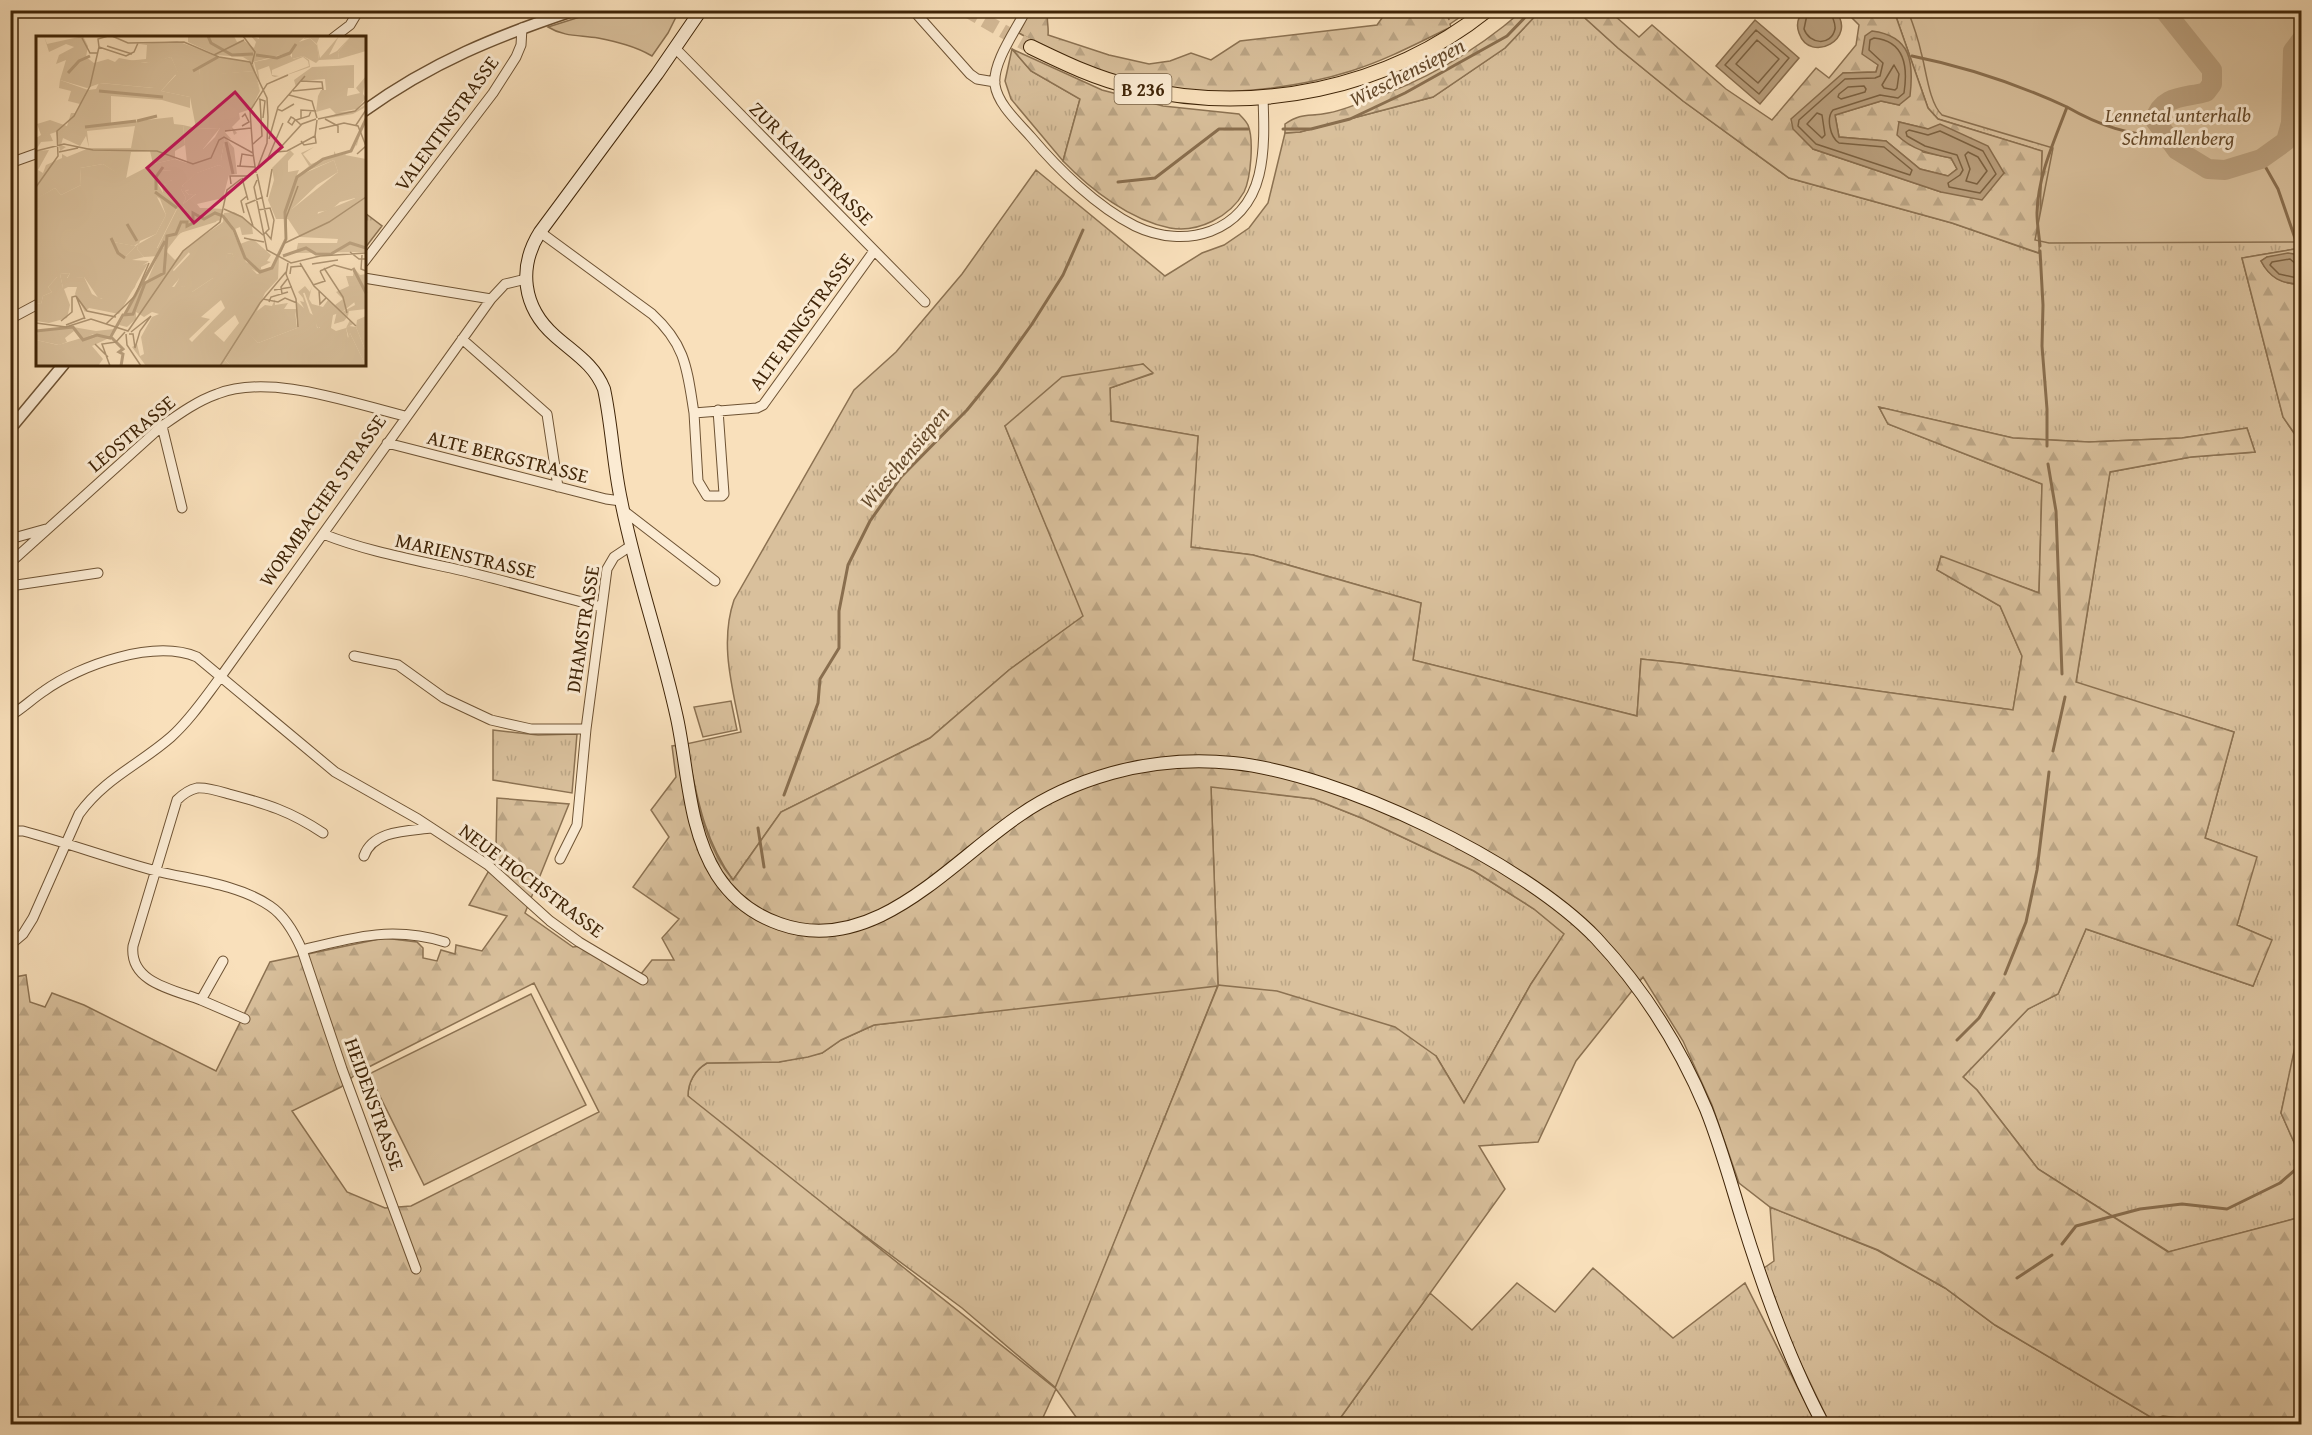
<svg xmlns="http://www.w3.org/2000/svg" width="2312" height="1435" font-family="'Gentium Book Plus',serif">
<defs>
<pattern id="grass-tufts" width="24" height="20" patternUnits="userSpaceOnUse" patternTransform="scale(1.5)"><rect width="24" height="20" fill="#d9c09c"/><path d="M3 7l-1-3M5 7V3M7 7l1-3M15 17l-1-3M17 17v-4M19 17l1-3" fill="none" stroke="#bba585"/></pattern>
<pattern id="forest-firs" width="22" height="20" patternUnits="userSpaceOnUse" patternTransform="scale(1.5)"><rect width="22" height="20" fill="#d9c09c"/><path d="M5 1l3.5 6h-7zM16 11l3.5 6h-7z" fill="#bba585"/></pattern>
</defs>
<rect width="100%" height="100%" fill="#f9e0bb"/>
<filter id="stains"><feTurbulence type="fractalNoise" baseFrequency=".00333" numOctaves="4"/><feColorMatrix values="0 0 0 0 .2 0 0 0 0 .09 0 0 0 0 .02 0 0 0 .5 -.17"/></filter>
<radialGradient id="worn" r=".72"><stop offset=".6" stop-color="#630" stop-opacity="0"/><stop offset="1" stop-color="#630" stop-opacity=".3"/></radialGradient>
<path fill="url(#grass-tufts)" stroke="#8c7252" stroke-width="1.5" d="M1540 11H1579L1586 19 1618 48 1683 101 1789 178 1952 223 2038 253 2042 151 1938 119 1928 108 1894 11H2301V248L2242 258 2283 417 2301 443 2302 1018 2281 1113 2301 1158V1217L2169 1252 2038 1169 1977 1090 1963 1077 2028 1009 2058 994 2086 929 2253 986 2271 940 2237 925 2256 857 2205 838 2234 732 2076 683 2110 472 2191 457 2255 452 2247 428 2182 438 2089 442 2013 438 1879 407 1888 424 2042 484 2039 593 1941 557 1937 570 2000 606 2022 656 2013 710 1679 663 1641 659 1637 716 1413 660 1421 603 1253 555 1190 547 1198 436 1111 421 1110 388 1152 374 1143 364 1005 426 1084 616 1009 670 930 738 781 812 733 880C702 837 697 794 686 744L741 732C733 689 719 644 734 600L854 390 896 352 962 274 1036 170 1165 276 1202 253 1224 245 1249 228 1268 203 1285 133 1300 132 1433 97 1505 48Z
M1012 49 1031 71 1080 99 1063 161 1011 99 1005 81Z
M365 213 382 226 365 248Z
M731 701 737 730 703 737 694 707Z
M493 730 538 735 577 734 572 793 493 780Z
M1211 786 1314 799 1364 819 1474 871 1534 909 1565 934 1531 984 1464 1103 1436 1056 1218 985 1056 1388 962 1308 720 1128 688 1096C688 1082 695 1070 707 1063L779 1062 822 1053 841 1040 874 1025 1218 985Z
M1770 1207 1877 1250 1945 1288 1995 1325 2154 1419 2153 1424H1830L1786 1333 1764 1268 1774 1261Z
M1593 1268 1673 1338 1745 1283 1816 1424H1336L1430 1293 1472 1330 1517 1283 1555 1312Z"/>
<path fill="url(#forest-firs)" stroke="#8c7252" stroke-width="1.5" fill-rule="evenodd" d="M1030 11H1048C1046 20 1049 26 1048 35L1109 55 1149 64 1170 61 1191 53 1211 60 1240 41 1377 25 1387 11H1446L1449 20 1448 11H1469L1450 24 1451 27C1418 43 1386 60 1351 71 1285 92 1184 101 1118 79 1085 68 1048 50 1019 33Z
M1522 11H1540L1505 48 1433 97 1300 132 1285 133V124C1302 112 1309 117 1328 113 1340 111 1352 106 1363 102 1421 83 1476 51 1522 11Z
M1579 11H1620L1615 16 1639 37 1652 25 1726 89 1772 120 1816 68 1829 78 1856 45 1859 25 1845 11H1894L1928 108 1938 119 2042 151 2039 253 1952 223 1789 178 1683 101 1618 48 1586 19ZM1878 65 1899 105 1881 101 1835 115 1839 137 1886 141 1920 169 1948 176 1957 169 1951 158 1923 152 1899 122 1928 129 2004 173 1941 192 1813 149 1843 73 1876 72Z
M1012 49 1102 90 1163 106 1239 114C1242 117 1246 121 1248 125 1254 139 1251 178 1244 192 1230 217 1198 233 1170 228 1130 220 1091 190 1063 161L1080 99 1031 71Z
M2301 248V264L2294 254 2267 257 2261 261C2269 277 2284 285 2301 284V443L2283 417 2242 258Z
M1143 364 1153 373 1110 388 1111 421 1198 436 1191 547 1253 555 1421 603 1413 660 1637 716 1641 659 1679 663 2013 710 2022 656 2000 606 1937 570 1941 556 2039 593 2042 484 1888 424 1879 407 2013 438 2089 442 2182 438 2247 428 2255 452 2191 457 2110 472 2076 682 2234 732 2205 838 2257 857 2237 925 2272 940 2253 986 2086 929 2058 994 2028 1009 1963 1077 1977 1090 2038 1169 2168 1252 2301 1217V1424H2282L2273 1421H2203L2163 1416 2154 1419 1995 1325 1945 1288 1878 1250 1770 1207 1739 1183 1712 1105 1683 1041 1643 977 1576 1061 1538 1142 1479 1146 1505 1189 1336 1424H1081L1056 1389 1040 1424H11L10 996H15V977L26 975 30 1002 45 1007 52 993 84 1005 216 1071 270 962 384 938 417 942 423 948V958L437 961 441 950 455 954 456 945 482 951 507 916 469 905 494 862 496 848 497 798 569 804 525 913 573 947 591 945 641 974 652 960H674L662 938 679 919 633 887 669 837 651 810 676 777 672 746 686 744C696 790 701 842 733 880L781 812 930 738 1009 670 1083 616 1005 426 1062 377ZM1211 787 1314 799 1364 819 1474 871 1534 909 1564 934 1531 984 1464 1103 1436 1056 1395 1027 1277 991 1218 985ZM534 983 599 1112 411 1206 385 1208 347 1192 292 1111 341 1087 357 1073ZM1218 986 1055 1388 688 1096C688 1082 695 1070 707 1063L779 1062 808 1057 822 1053 841 1040 874 1025Z
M2301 1018V1158L2281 1113Z"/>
<path fill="#d9c09c" stroke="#8c7252" stroke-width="1.5" d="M599 11V10L679 11 668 33 652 56C635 46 617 42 598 38 580 35 564 37 548 27Z
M1908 11H2301V240L2297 242 2049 243 2035 240 2053 148 1942 115C1929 103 1926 69 1921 52 1918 38 1913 24 1908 11Z
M531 994 586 1105 424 1185 369 1074Z"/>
<path fill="#baa07e" stroke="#896e4e" stroke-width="1.5" d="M1804 11H1835C1859 38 1810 65 1799 33 1796 25 1798 17 1804 11Z
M1755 20 1799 58 1760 104 1716 66Z
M1872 31C1911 36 1914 62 1910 96L1899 105 1881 101 1835 115 1839 137 1886 141 1920 169 1948 176 1957 169 1951 158C1931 154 1912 150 1897 135L1899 122 1928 129 1940 124 1988 146 2004 173 1982 200 1941 192 1813 149 1793 129 1791 119 1843 73 1876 72 1878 65 1862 54 1865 36Z
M2288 253 2294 254 2301 263V284C2281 284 2270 278 2261 261L2267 257Z"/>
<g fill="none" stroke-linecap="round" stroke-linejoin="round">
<path stroke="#7c6242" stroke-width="1.5" d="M1808 10 1804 29C1809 44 1831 47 1835 29 1836 22 1831 17 1831 10
M1756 30 1789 58 1759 94 1725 65Z
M1874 38C1905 41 1908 67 1904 93L1898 98 1880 95 1833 110C1826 118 1830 137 1839 143L1884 147 1912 170 1910 175 1816 144 1798 126 1799 120 1845 79 1875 78 1880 76 1883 63 1869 50 1870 40Z
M1757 40 1779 59 1758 83 1736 64Z
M1894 65 1899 74 1897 88 1895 90 1884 88 1882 85Z
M1864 86 1866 89 1865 92 1841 99 1838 97 1839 94 1848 87Z
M1817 113 1822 115 1825 135 1822 138 1807 124Z
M1909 130 1928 135 1940 131 1983 151 1996 174 1980 193 1949 187 1948 183 1960 175 1963 170 1957 155 1925 146 1907 136 1906 132Z
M1968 152 1978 157 1987 171 1977 184 1966 181 1970 169 1965 155Z
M2302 265H2297L2290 259 2272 262 2270 265 2279 274 2302 279"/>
<path stroke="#896e4e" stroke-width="3" d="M1912 56C1967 67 2017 84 2067 107
M1283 129H1311L1350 119 1405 93 1507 36 1532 10
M2261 159 2278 189 2297 244
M1118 182 1155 178 1219 129H1248
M2040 246C2039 235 2037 224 2037 213 2038 175 2054 142 2067 107 2100 126 2129 135 2166 137
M2299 250 2302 256
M2040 251 2043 305 2042 346 2047 409V446
M2048 464 2056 511 2062 674
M2053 751 2065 697
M784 795 818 703 820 679 839 648V611L848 565 870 521 901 477 967 410 997 373 1032 324 1063 275 1083 230
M758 828 764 867
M2005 974 2026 922 2037 870 2049 772
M1957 1040 1979 1018 1994 993
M2062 1244 2076 1226 2140 1209 2182 1204 2227 1209 2280 1183 2302 1164
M2017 1278 2052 1255"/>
<path stroke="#baa07e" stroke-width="20" d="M2164 10 2212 70V84L2206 92C2185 98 2161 95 2155 120L2177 150 2208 169 2225 170 2261 159 2286 141 2291 123 2293 51 2302 39"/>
<path stroke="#d4ba97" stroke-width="14" stroke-dasharray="14 7" stroke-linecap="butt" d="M966 10 1031 47"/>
<g stroke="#6e5334" stroke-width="11">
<path id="minor" d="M913 10 970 74 977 79 995 82
M1026 10C1016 30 992 63 995 85 998 105 1019 123 1031 137 1058 169 1097 207 1135 226 1185 250 1245 233 1259 175 1265 150 1264 123 1263 98
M333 38 350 25 359 10
M675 48 925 302
M10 163 38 153
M540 232 652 314C686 345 687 369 694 413L757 408 763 405 874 251
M364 262 493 93 516 57 521 45 522 28
M364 278 491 299
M10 319 38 304
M462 339 547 414 558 487
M694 413 698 481 707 496H722L724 494 718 410
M162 426 182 508
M387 443 606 499 621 501
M624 511 715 581
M323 534C366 551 410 559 455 569 504 580 553 595 601 607
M10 539 46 529
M10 563 162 426C179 414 197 401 217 394 270 373 351 403 405 416
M10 586 98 573
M354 656 398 665 444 698 491 720 531 729H586
M10 716C23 708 32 699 44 691 80 665 154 639 197 657L335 772 418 819 488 865 550 921 579 942 643 980
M10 831H23C68 843 111 859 156 871 193 880 238 884 270 906 285 916 295 934 302 950L342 1069 416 1269
M364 856C373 830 408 831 431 828
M560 859 577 825 586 729 607 569 614 557 632 545
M10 945 23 934 33 918 79 814C105 778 139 765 171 737 191 719 206 696 222 675L491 299 505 284 526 279
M302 950C354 937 393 926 445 942
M223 961 201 1000C175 990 129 983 133 946L177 800C183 794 188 790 197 788 207 787 219 791 229 794 267 804 290 811 323 833
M201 1000 245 1019"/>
</g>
<g stroke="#6e5334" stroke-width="13">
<path id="tertiary" d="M364 111C432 62 497 36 575 10
M10 429 64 364"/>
</g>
<g stroke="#3f2407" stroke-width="14">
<path id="secondary" d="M701 10 657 74 540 232C518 267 522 307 555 336 574 353 594 364 604 389 612 426 613 463 621 500 635 573 661 644 677 718 688 769 688 829 717 875 732 898 754 915 780 924 874 957 950 862 1020 815 1047 796 1080 782 1112 773 1152 762 1193 759 1233 763 1340 774 1522 861 1596 938 1642 987 1680 1047 1706 1109 1720 1144 1730 1180 1741 1216 1763 1288 1788 1358 1823 1424"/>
</g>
<g stroke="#3f2407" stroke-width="16">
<path id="primary" d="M364 10H381
M1031 47C1064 63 1097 79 1133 87 1255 116 1388 89 1487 10"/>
</g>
<use href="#minor" stroke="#fbebd3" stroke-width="9"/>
<use href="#tertiary" stroke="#fbebd3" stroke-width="10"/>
<use href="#secondary" stroke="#fbebd3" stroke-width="12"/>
<use href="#primary" stroke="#f9e0bb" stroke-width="14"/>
</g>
<g text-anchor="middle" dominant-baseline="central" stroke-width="6" stroke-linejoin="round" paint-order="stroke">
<rect fill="#fbebd3" stroke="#776044" stroke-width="1.5" x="1114.5" y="74" width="57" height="30" rx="4.5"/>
<g font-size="18" font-weight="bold" fill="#3f2407">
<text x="1143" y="89">B 236</text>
</g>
<g font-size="20" font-style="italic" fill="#664b2c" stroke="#fbebd3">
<text x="2178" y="114">Lennetal unterhalb<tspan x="2178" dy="23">Schmallenberg</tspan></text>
</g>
<g font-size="20" fill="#3f2407" stroke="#fbebd3">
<text transform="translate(446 123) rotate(-54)">VALENTINSTRASSE</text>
<text transform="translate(812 163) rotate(45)">ZUR KAMPSTRASSE</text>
<text transform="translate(801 321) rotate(-54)">ALTE RINGSTRASSE</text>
<text transform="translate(131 433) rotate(-40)">LEOSTRASSE</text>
<text transform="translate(508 456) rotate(14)">ALTE BERGSTRASSE</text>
<text transform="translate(322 500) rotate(-55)">WORMBACHER STRASSE</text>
<text transform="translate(466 555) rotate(13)">MARIENSTRASSE</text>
<text transform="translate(582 629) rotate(-81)">DHAMSTRASSE</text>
<text transform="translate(532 880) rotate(37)">NEUE HOCHSTRASSE</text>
<text transform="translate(375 1104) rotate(70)">HEIDENSTRASSE</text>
</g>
<g font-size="21" font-style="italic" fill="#64492b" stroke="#fbebd3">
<text transform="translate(1407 72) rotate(-27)">Wieschensiepen</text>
<text transform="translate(904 457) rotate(-50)">Wieschensiepen</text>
</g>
</g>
<g transform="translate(36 36)">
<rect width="330" height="330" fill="#f9e0bb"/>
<path d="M152 0H198L201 6 207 4 218 12 220 6 215 0 223 3V0H270L263 6 274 2 281 9 283 24 280 27 267 20 256 23V16L217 26 224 54 217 35 164 40 163 31 142 37 135 21 115 27 90 25 110 23 111 9 104 8 141 5 184 21 215 26 207 21 180 19 152 6ZM315 0H330V15L303 23 302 16ZM318 29V52H312L311 60 324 57 320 52 330 40 327 58 330 62 321 73 303 76 319 75 329 69 328 72 317 78 287 83 300 78 294 72 280 76 282 60 285 54H290L289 43 265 45 260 51 258 44 276 31ZM130 32 140 38 125 55 154 61V72L126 64 75 60V88L137 81 138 88 147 89 149 109 139 115V123L117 128 114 115 95 116 90 143 67 128 44 132 45 149 25 159 19 152 2 162 7 169 0 175V115L13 114 2 134 7 137 10 129 26 122V118L31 121 53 112 50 100 44 110 27 102 25 109 30 111 24 115 20 96 14 98 17 105 5 106 0 114V102L5 99 1 88 14 84 31 90 35 77H40L44 68 32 65 35 55 23 52 24 44 52 54 60 53 63 47 117 52ZM99 90 95 112H53L51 95ZM184 92 167 113 174 121 156 127 160 93ZM189 101 198 112 201 138 193 139 187 162 161 168 164 172 187 173 180 186 144 197 130 215 139 224 150 212 154 215 137 234 143 243 136 251 148 250 156 256 177 242 180 247 185 246 191 218 196 217 204 234 216 233 221 238 236 233 243 221 242 243 229 257 221 275 229 269 236 270 239 263V269L252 267 248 273H261L271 283H261L259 275 261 292 222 307 208 294 189 324 195 330H110L96 311 101 308 104 320 108 318 105 301 116 281 123 278 116 276 108 281 100 276V283L91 291 83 289 108 247V252L122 220 108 221 101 213 103 207 89 221 82 218 77 206 99 210 120 198 130 179 123 160 141 172 121 212H127L147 181 139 185 143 175H152L127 157 126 149 118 141 122 135 136 134V144L128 148 145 153 150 162 147 168 160 158 153 159 149 155 153 154 146 150 160 137 183 129 191 133 185 123ZM185 264 189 272 156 306 153 303 174 283 165 281ZM199 279 203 287 188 306 178 297ZM254 114 258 118 252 125V136L263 134 260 141 298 124 302 136 281 149 256 173 259 178 274 181 320 162 330 167V216L260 217 262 207H301L302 203 264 201 252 183H240L232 164 238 144 236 132ZM197 180H205L216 190 217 198 206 199 204 191 199 193 192 184ZM217 203 235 219 231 225 235 226 225 231V235L208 220 204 208ZM112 227 83 278 53 272 49 276 39 258 41 251H32L28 253 34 269 31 282 13 287 0 285V267L5 268 7 260 16 256 12 251 22 240 27 252 24 238 34 237 31 242 48 241 56 258 65 263 98 244 104 230ZM318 232 324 239 330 238V257L306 276 312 280 308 285 298 288 301 275 282 293 268 255 274 256 276 250 273 263 276 268 287 271 292 264 299 269 307 263 300 256 313 250 310 240H317ZM313 290 320 291 330 316V330L314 297 313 302 310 292ZM37 291 60 295 78 293 71 303 66 299 52 304 61 299 57 298 45 304 38 295 29 302 31 306 23 309 0 304 2 295Z" fill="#d9c09c" fill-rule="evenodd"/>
<path d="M8 0 11 8 47 0 52 10 50 21 58 27 72 23 79 26 83 22 110 27 135 21 142 36 163 30 164 39 218 35 224 55 215 73 203 77 204 83 196 91 201 97 198 99 196 93 189 96 195 103 189 102 185 123 194 128 191 134 183 129 161 137 146 150 154 153 149 155 153 159 161 157 147 168 150 162 145 153 137 156 128 147 136 144V134L123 135 118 141 127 157 152 175 143 176 140 184 149 180 130 210 121 213 141 173 121 161 130 179 120 198 104 205 101 213 108 221 96 224 113 225 104 231 99 251 86 266 80 260 63 263 48 241 31 243 34 237 24 238 27 252 21 241 12 251 16 256 7 260 5 268 0 267V175L6 169 1 162 19 152 25 159 45 149 44 132 67 128 90 142 117 128 139 123 151 127 147 89 160 92 154 61 125 55 140 39 130 33 118 52 65 47 51 52 24 44 30 24 20 28 23 19 38 11 30 8 13 16ZM184 92 179 101 167 113 160 93ZM77 206 98 210 104 206 89 221 82 218ZM270 0H284L281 7 284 22 303 0 293 19 301 15 315 0 302 16 303 23 283 24 281 8 274 2 267 3 254 19 257 23 267 20 273 24 274 31 237 44 273 30 272 25 267 21 236 34V39L243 40 239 41 236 40 233 30 222 34 225 53 218 26 252 19ZM325 94 321 109 309 119 330 123V167L319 166V162L304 166 295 174 282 176 281 182 262 185 259 178H254L256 173 302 136 298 124 269 136 260 146V141L273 130 265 117 278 111 267 118 275 128 298 120V115L301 120 310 118 319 111ZM198 176 205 180 192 184 210 226 236 238 230 241 216 233 210 239 206 234 203 237 196 217 191 218 190 240 178 254 177 242 156 256 151 257 148 250 137 253 143 243 136 237 154 218 150 212 187 186 188 177ZM318 234 322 239 328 250 330 257V273L313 275 312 280 306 276 319 269 317 262 329 257ZM269 250 274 256 267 257 274 277 280 281 281 292H284V284L292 278 300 275 299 272 306 276 297 279 295 292 300 295 310 292 314 284 317 288 310 292 312 302 314 297 330 330H195L189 324 208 293 222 307 261 292V266L268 272 264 265 268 266 267 262 262 256ZM330 280V316L320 291 321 284ZM59 298 64 299 53 304 65 299 73 302 56 310 67 323 62 330H0V304L22 309ZM123 301 137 303 141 310 134 315 136 328 122 327 123 322 112 315 110 305 116 308Z" fill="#d9c09c" fill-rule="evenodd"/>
<path d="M160 169 163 172 186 173 185 184 153 191 122 214 132 192Z" fill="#d9c09c"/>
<path fill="none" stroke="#baa07e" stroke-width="3" d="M172 0 175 7 196 19 217 18M220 19 241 22 254 17 260 8M157 35 182 21M32 37 43 25 54 20M63 55 127 61M101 85 121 80M49 91 100 85M190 106 197 138M120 154V141L127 131M119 156 141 172M91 188 101 205M75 202 82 217 89 222M247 220 270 212 280 218H295L314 207 330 212M317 232 330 257M89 278 129 205M0 295 37 291 47 304 61 299 74 302 87 279 97 278 109 247 128 237 131 200 140 198 145 186H151V190L157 187V177L168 183 179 177 187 180 198 194 209 222 224 236 236 232 250 203 249 176 261 141 287 123 315 115 330 83M75 301 87 313 83 316 87 318 85 330"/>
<path fill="none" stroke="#af9573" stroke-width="1.5" d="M76 0 92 7 148 6 183 21 214 26 231 62 232 81 231 107 221 133M207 0 219 16 216 28M46 2 54 17H61M71 10 96 18M63 11 90 20 98 16 102 7M63 11 62 3 72 0M178 19 208 4M265 45 286 46 287 54M257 55 287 52M253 59 276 65 281 82M223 63 229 65 227 82M241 73 246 75 258 68M206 81 209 78 213 86 206 90M265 82V74L280 75M282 83 319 75 330 65M289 83 302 90V97M259 84 256 89 252 86 255 81 257 82 263 87 265 89M260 84 273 80 275 75M320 89 330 74M283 93 308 87 322 90 330 110 321 118M189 95 215 92M233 103 242 71 269 40M265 105 268 109 280 107 279 99M217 108 226 100 224 64M0 115 28 108 57 114 121 115 157 128 175 122 183 104 188 101 217 117 220 137M23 116 42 112M240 116 251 115 279 100 281 84M217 117 214 75 231 48 252 39M232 122 247 87M234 123 266 88 280 83M201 130 219 131M204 130 206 118 218 120M221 138 233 193 227 199M206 142 212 164M221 144 218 151 231 214 255 227 284 220 330 217M195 148 194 140H212M0 151 22 120 21 95 38 80 54 50 63 11M231 161 236 133M188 173 206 181 227 199M222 174 234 172 238 184M208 177 205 165 211 160M250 182 262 150M217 190 210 168 227 161M230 197 235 203 238 184M208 202 228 206M249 207 293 186 330 161M314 216 323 223H330M243 219 250 203V182M326 219 325 233 330 235M252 227 250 238 260 263 262 291M264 227 278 250 320 290M276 228 302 224M288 232 307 261 311 277M284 235 298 229 316 234M254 238 255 231 266 230M277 249 289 245 284 235M238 254 256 251M283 255 284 268 290 262M246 258 245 251 252 242M40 260 51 275 80 281M40 260 49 283M227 263 242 266 249 262 261 267M233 266 235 261 252 256M25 285 36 276V261L40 260M0 287 30 291 55 283 92 295 147 215 184 186 191 154 205 143M70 288 99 260 113 227M30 289 48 282M95 296 115 280M90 298 91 309 105 330M93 298H97L99 312 104 295 115 280M59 308 72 321M74 330 66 308 80 306 89 296M184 330 224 267 250 236"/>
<path fill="#c2185b" fill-opacity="0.15" stroke="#c2185b" stroke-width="3" d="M199 56 246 111 158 187 111 132Z"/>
<rect width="330" height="330" fill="none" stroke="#3f2407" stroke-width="3"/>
</g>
<rect width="2312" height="1435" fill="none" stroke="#f9e0bb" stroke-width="36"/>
<rect x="12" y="12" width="2288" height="1411" fill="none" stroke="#3f2407" stroke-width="3"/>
<rect x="18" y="18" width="2276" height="1399" fill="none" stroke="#3f2407" stroke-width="1.5"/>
<rect width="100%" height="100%" filter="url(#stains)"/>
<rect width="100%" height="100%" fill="url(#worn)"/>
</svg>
